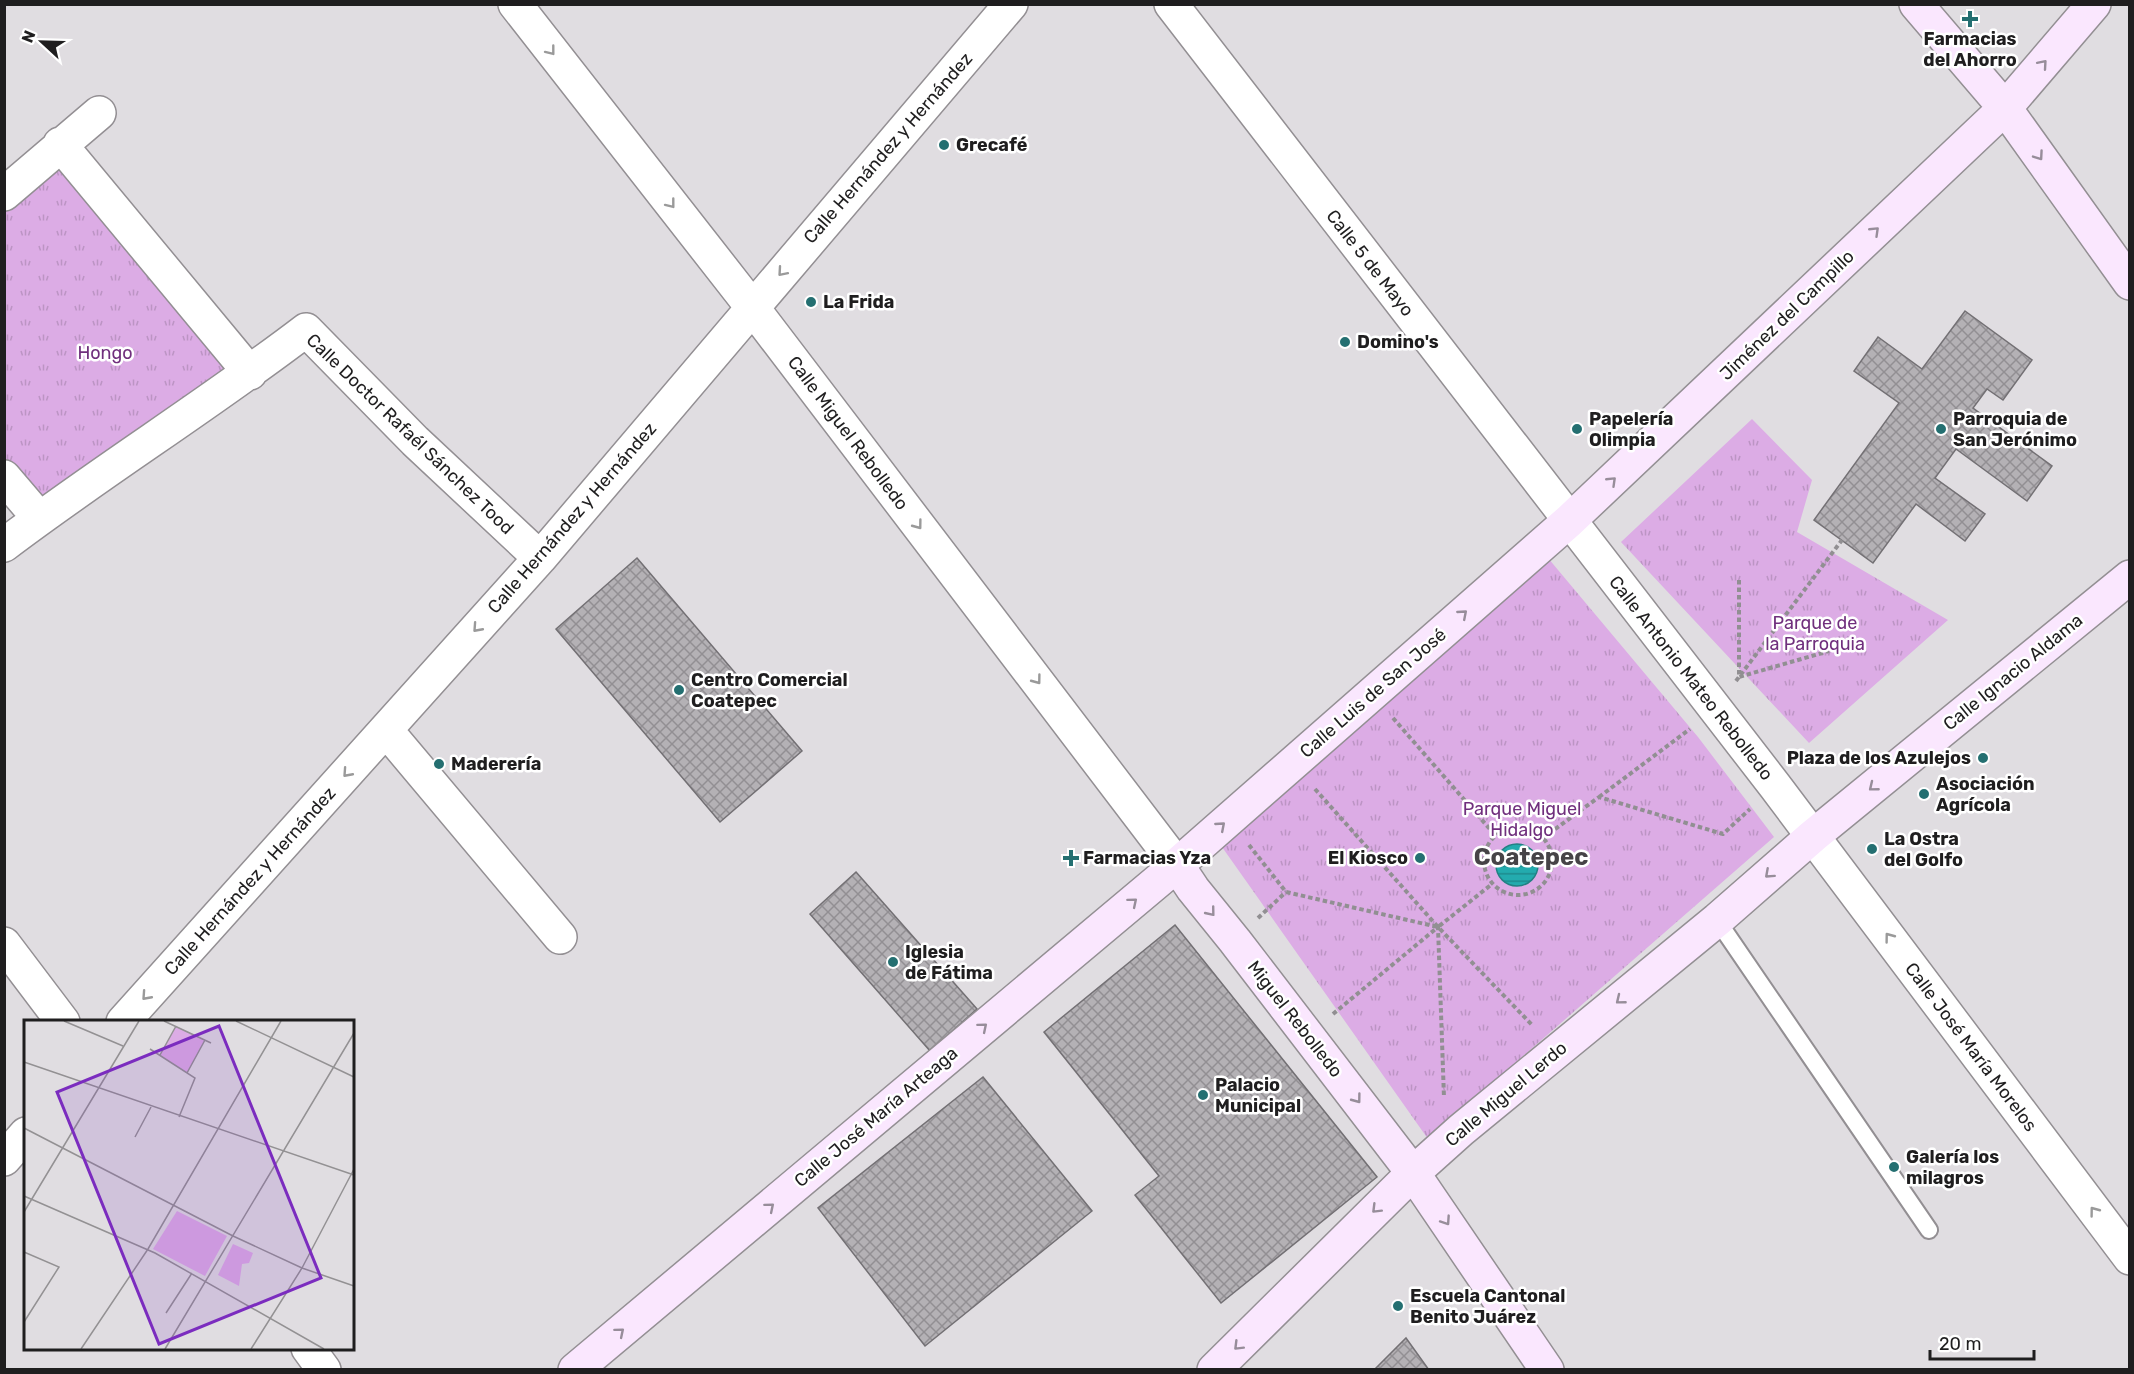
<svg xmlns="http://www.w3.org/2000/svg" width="2134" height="1374" font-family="Rubik,sans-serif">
<defs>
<pattern id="park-tufts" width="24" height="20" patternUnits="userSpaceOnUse" patternTransform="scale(1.5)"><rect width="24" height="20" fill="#dcace5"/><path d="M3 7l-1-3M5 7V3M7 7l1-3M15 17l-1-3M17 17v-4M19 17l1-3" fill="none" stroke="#bc94c4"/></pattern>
<pattern id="water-rules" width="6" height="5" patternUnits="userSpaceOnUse" patternTransform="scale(1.5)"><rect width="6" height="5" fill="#23abae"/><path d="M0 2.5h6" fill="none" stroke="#1e8b8d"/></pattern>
<pattern id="building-cross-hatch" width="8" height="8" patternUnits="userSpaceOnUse" patternTransform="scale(1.5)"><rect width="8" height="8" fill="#b4b1b5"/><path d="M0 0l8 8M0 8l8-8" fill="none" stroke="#928f93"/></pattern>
</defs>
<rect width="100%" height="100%" fill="#e0dde1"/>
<path fill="url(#park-tufts)" d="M60 144 250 373 39 518 5 477 4 194Z
M1752 419 1812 480 1797 532 1948 620 1809 743 1621 542Z
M1548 558 1698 737 1774 837 1428 1139 1222 847Z"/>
<path fill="url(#water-rules)" stroke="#228183" stroke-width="1.5" d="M1496 865a21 21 0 1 1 42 0a21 21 0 1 1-42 0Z"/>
<path fill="url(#building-cross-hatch)" stroke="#737074" stroke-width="1.5" d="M1965 311 2032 360 2003 400 1987 389 1973 408 2052 466 2027 501 1956 449 1935 478 1985 514 1965 541 1916 504 1873 563 1814 520 1899 403 1854 371 1878 337 1922 369Z
M637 558 802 751 720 822 556 629Z
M856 872 977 1009 930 1051 810 914Z
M1175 925 1377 1177 1221 1303 1135 1195 1159 1176 1044 1032Z
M983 1077 1092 1211 925 1346 818 1208Z
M1406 1338 1429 1370H1374Z"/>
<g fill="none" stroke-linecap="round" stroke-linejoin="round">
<g stroke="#938f93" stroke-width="20">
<path id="lane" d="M1717 920 1929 1230"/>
</g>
<g stroke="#938f93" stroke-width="36">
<path id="street" d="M515 4 752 307 1177 865
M1171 4 1775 786 2130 1258
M60 144 250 373
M4 194 99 113
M4 477 39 518
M4 545C103 470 208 405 306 330L415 441 540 558
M386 730 560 937
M4 944 63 1022
M123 1022 540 558 1011 4
M4 1159 26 1134
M308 1348 324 1370"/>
</g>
<g stroke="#938f93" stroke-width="36">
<path id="secondary" d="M1916 4 2005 108 2130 283
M1177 865 1193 889 1235 941 1413 1173 1547 1370
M575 1370 1177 865 1569 521 2005 108 2094 4
M1214 1370 1413 1173 1461 1130 1717 920 1813 836 2130 577"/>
</g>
<path stroke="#918f92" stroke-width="4" stroke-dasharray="4.5 3" stroke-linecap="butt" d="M1739 580V677L1829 651
M1736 681 1842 540
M1393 718 1495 835
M1315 789 1438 927 1533 1026
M1599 797 1690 729
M1484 861a34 34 0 1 1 68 0a34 34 0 1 1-68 0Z
M1543 838 1599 797 1723 834 1750 809
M1249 845 1286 892 1438 927 1492 884
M1258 918 1286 892
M1333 1014 1438 927 1444 1098"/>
<use href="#lane" stroke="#fff" stroke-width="16"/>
<use href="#street" stroke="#fff" stroke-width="33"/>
<use href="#secondary" stroke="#fae7fe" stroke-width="33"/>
</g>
<defs><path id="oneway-chevron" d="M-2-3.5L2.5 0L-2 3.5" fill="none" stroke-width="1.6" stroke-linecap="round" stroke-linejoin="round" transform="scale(1.5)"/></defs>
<g stroke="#9a9a9a">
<use href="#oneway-chevron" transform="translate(551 51) rotate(52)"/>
<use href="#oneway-chevron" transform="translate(671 204) rotate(52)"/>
<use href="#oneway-chevron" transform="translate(782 272) rotate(131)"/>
<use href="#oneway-chevron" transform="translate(918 525) rotate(53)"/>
<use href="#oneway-chevron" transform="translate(477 628) rotate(132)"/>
<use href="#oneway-chevron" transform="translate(1037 680) rotate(53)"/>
<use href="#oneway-chevron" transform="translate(347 773) rotate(132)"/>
<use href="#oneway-chevron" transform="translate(1889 937) rotate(-127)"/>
<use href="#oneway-chevron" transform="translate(146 996) rotate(132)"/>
<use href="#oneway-chevron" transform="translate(2094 1211) rotate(-127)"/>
</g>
<g stroke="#978d9a">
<use href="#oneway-chevron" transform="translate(2043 64) rotate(-49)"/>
<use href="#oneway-chevron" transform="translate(2039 156) rotate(55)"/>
<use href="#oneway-chevron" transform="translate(1875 231) rotate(-44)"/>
<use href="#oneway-chevron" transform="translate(1612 481) rotate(-44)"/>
<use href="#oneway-chevron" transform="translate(1463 614) rotate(-41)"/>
<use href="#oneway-chevron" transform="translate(1873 787) rotate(141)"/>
<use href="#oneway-chevron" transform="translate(1221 826) rotate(-41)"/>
<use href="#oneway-chevron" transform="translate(1769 874) rotate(138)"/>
<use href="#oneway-chevron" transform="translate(1133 902) rotate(-40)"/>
<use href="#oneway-chevron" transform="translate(1211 912) rotate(51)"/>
<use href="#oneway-chevron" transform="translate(1620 1000) rotate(141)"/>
<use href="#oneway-chevron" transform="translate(983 1027) rotate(-40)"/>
<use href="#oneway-chevron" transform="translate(1357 1099) rotate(53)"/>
<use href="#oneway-chevron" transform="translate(770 1207) rotate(-40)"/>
<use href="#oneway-chevron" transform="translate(1376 1209) rotate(135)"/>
<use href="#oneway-chevron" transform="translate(1446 1221) rotate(56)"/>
<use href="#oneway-chevron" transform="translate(620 1332) rotate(-40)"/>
<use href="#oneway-chevron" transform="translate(1238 1346) rotate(135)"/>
</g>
<g fill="#246f71" stroke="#fff" stroke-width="2">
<path d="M1967 10h6v6h6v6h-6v6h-6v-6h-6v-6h6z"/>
<circle cx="944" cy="145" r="6"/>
<circle cx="811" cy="302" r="6"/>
<circle cx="1345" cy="342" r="6"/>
<circle cx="1577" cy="429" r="6"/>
<circle cx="1941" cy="429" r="6"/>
<circle cx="679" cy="690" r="6"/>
<circle cx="1983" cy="758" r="6"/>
<circle cx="439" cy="764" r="6"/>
<circle cx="1924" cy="794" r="6"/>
<circle cx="1872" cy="849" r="6"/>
<path d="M1068 849h6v6h6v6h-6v6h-6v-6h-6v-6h6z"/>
<circle cx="1420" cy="858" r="6"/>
<circle cx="893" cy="962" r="6"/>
<circle cx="1203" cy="1095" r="6"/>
<circle cx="1894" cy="1167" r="6"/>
<circle cx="1398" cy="1306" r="6"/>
</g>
<g text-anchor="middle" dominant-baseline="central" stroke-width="5" stroke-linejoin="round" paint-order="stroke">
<g font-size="18" font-weight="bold" fill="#1f1e1f" stroke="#fff" text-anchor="start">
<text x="1970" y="39" text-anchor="middle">Farmacias<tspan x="1970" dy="21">del Ahorro</tspan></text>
<text x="956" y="145">Grecafé</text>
<text x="823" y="302">La Frida</text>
<text x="1357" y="342">Domino's</text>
<text x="1589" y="419">Papelería<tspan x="1589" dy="21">Olimpia</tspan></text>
<text x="1953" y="419">Parroquia de<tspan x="1953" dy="21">San Jerónimo</tspan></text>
<text x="691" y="680">Centro Comercial<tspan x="691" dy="21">Coatepec</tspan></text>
<text x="1971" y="758" text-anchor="end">Plaza de los Azulejos</text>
<text x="451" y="764">Maderería</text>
<text x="1936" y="784">Asociación<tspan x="1936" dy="21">Agrícola</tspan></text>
<text x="1884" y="839">La Ostra<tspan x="1884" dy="21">del Golfo</tspan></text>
<text x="1083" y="858">Farmacias Yza</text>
<text x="1408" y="858" text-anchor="end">El Kiosco</text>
<text x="905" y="952">Iglesia<tspan x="905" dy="21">de Fátima</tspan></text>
<text x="1215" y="1085">Palacio<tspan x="1215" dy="21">Municipal</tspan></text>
<text x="1906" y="1157">Galería los<tspan x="1906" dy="21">milagros</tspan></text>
<text x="1410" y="1296">Escuela Cantonal<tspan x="1410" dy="21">Benito Juárez</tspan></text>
</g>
<g font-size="18" fill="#1f1e1f" stroke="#fff">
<text transform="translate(888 148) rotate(-49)">Calle Hernández y Hernández</text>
<text transform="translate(1370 263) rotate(52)">Calle 5 de Mayo</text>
<text transform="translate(1787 315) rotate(-44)">Jiménez del Campillo</text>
<text transform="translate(848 433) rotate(53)">Calle Miguel Rebolledo</text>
<text transform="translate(410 434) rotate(44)">Calle Doctor Rafaél Sánchez Tood</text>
<text transform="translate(572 518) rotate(-49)">Calle Hernández y Hernández</text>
<text transform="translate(2013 672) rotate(-39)">Calle Ignacio Aldama</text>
<text transform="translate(1691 678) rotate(52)">Calle Antonio Mateo Rebolledo</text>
<text transform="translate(1373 693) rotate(-41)">Calle Luis de San José</text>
<text transform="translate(250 881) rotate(-48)">Calle Hernández y Hernández</text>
<text transform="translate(1295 1019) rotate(52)">Miguel Rebolledo</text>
<text transform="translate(1971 1047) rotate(53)">Calle José María Morelos</text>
<text transform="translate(1506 1094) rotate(-40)">Calle Miguel Lerdo</text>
<text transform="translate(876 1117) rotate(-40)">Calle José María Arteaga</text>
</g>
<g font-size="18" fill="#702f7d" stroke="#fff">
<text x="105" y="353">Hongo</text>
<text x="1815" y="623">Parque de<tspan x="1815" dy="21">la Parroquia</tspan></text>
<text x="1522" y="809">Parque Miguel<tspan x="1522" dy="21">Hidalgo</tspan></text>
</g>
<g font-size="24" font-weight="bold" fill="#464347" stroke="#fff">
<text x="1531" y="857">Coatepec</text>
</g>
</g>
<g transform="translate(24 1020)">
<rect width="330" height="330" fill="#e0dde1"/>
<path d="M152 6 181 20 163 53 136 35ZM153 191 203 216 181 256 129 229ZM209 224 229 233 225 243 218 244 215 266 194 255Z" fill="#dcace5"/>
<path fill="none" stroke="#939193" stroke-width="1.5" d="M40 1 99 26M140 1 187 23M212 1 330 57M126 29 171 58 155 97M136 35 152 6M0 42 330 155M163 53 181 20M0 108 209 216 278 248 330 266M111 117 127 87M0 176 131 233 300 329M0 192 115 1M0 232 35 247 0 302M142 293 168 253M57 329 124 229 257 1M141 329 330 13M227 329 278 248 330 149"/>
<path fill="#7b2cbf" fill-opacity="0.15" stroke="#7b2cbf" stroke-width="3" d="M195 6 297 258 135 324 33 72Z"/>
<rect width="330" height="330" fill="none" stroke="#1f1e1f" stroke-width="3"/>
</g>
<rect width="2134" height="1374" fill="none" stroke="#1f1e1f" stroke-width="12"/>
<g transform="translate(42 42) rotate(292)" stroke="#ffffff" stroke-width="4.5" paint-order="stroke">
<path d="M0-4.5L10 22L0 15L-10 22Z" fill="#1f1e1f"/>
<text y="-9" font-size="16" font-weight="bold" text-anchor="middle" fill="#1f1e1f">N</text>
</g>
<path d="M1930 1350v9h104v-9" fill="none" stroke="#1f1e1f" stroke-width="3"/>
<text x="1939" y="1350" font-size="18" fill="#1f1e1f" stroke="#ffffff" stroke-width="4.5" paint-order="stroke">20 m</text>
</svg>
